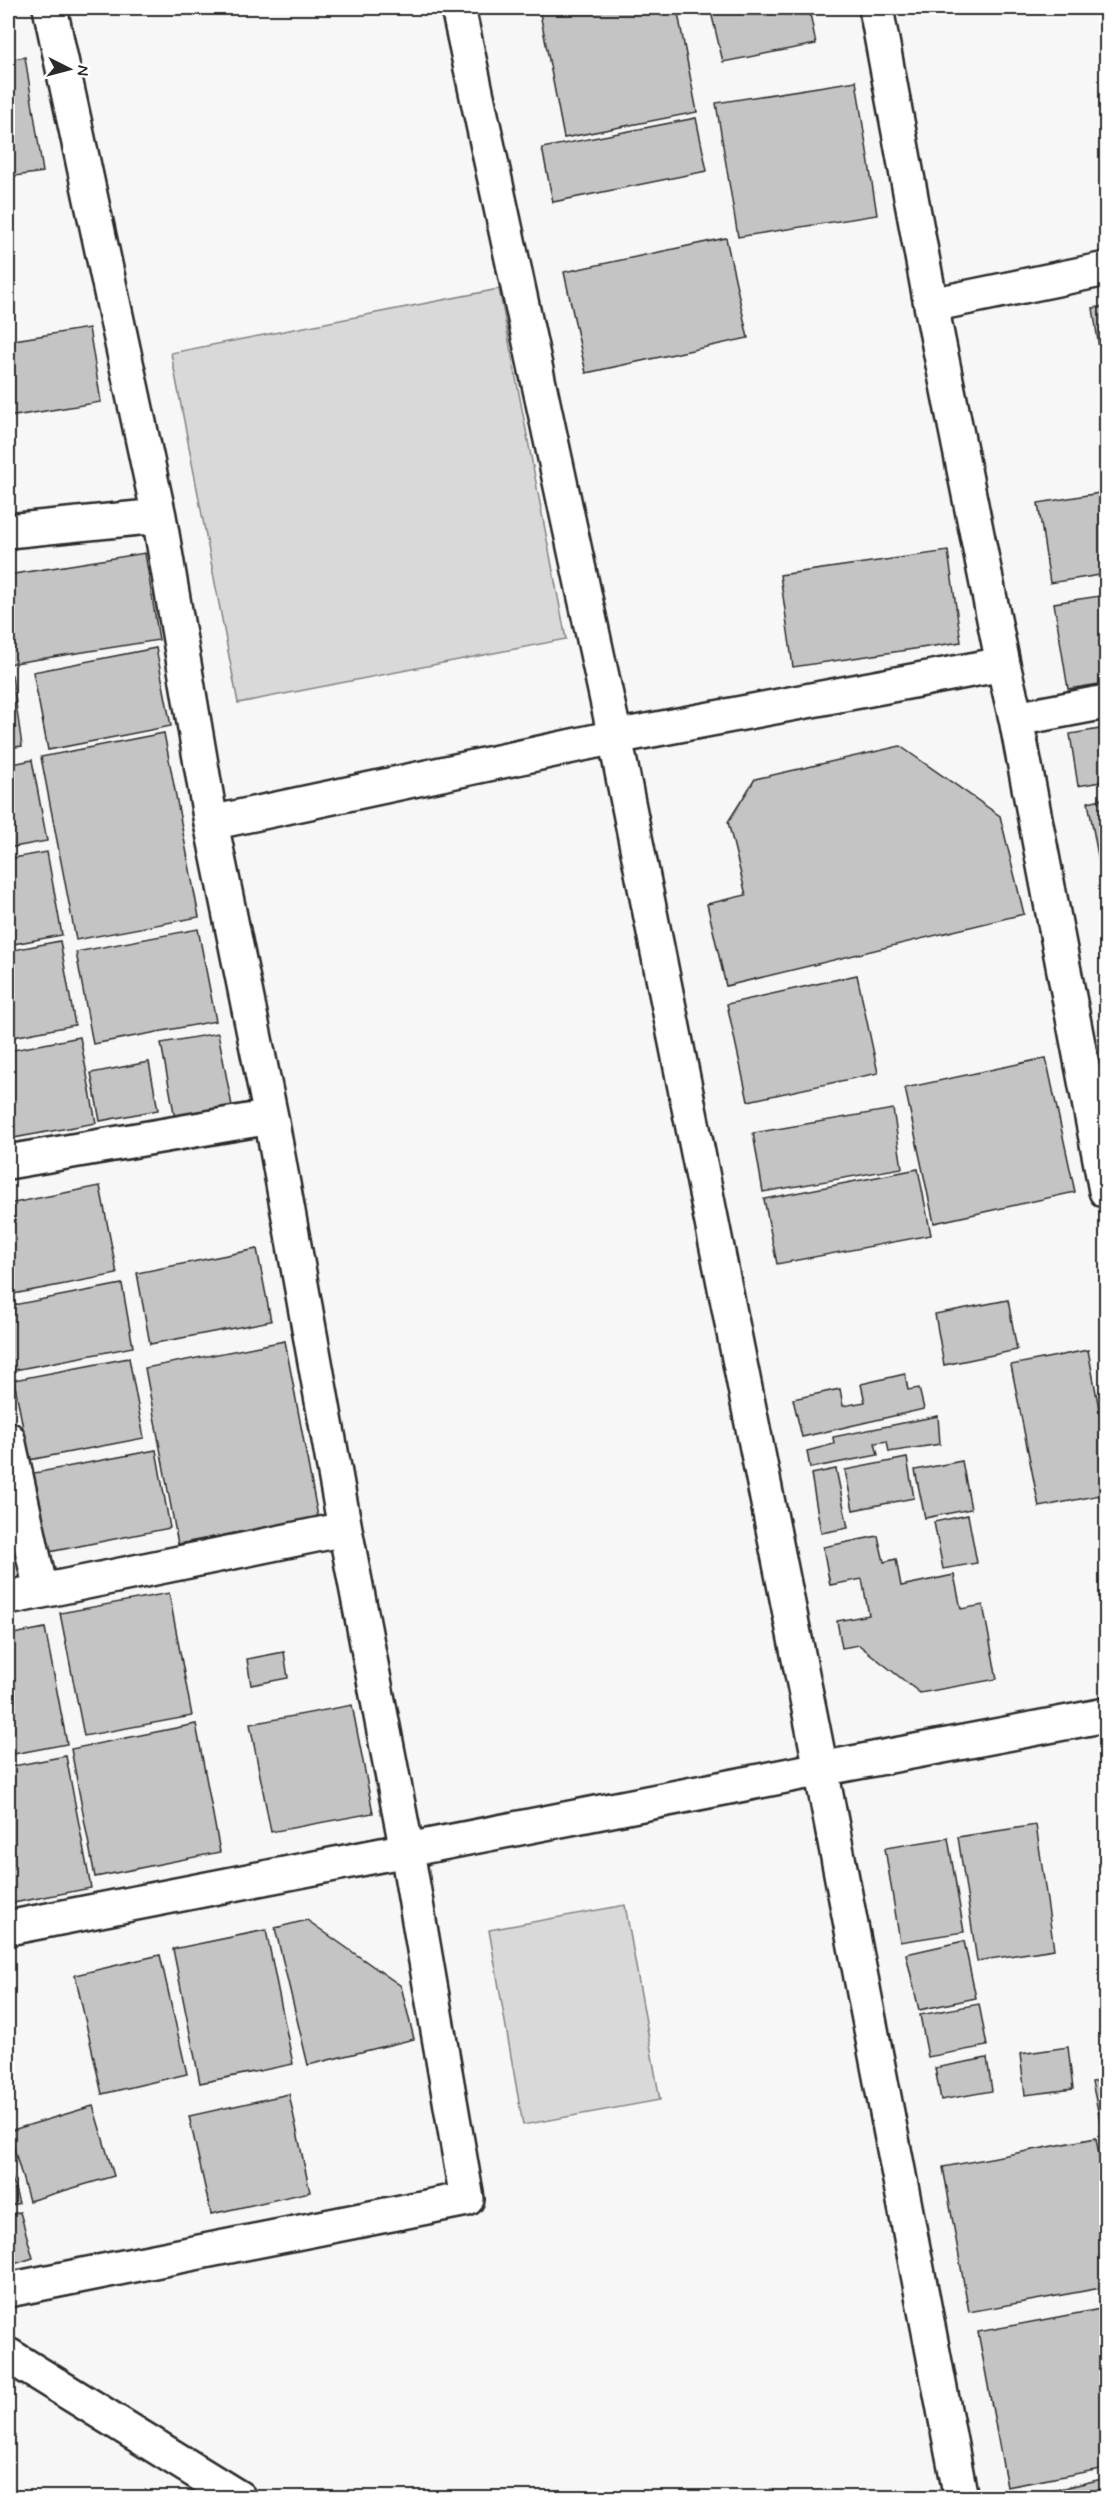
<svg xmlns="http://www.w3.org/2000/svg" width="1114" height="2505" font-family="Mynerve,sans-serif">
<rect width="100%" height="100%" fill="#f7f7f7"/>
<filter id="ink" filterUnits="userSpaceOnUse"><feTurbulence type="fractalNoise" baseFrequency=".0167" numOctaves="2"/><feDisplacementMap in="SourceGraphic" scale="12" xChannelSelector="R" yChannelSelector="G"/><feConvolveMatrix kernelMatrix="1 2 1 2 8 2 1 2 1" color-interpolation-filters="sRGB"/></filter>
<g filter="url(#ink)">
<path fill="#d9d9d9" stroke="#828282" stroke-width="1.5" d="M499 289 566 639 238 703 171 353Z
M625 1905 660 2100 523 2125 489 1930Z"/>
<path fill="#c4c4c4" stroke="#2b2b2b" stroke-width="1.5" d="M539 8H677L697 112 564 138Z
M710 8H746L748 13 770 8H809L816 44 723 62Z
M25 57 43 172 8 177V60Z
M856 81 877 215 738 237 716 103Z
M696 118 707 171 553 202 542 148Z
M726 238 748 338 586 373 564 272Z
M1106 306V395L1093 308Z
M89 328 101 402 8 417V341Z
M1106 492V574L1050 583 1038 503Z
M948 551 961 642 793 667 780 575Z
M145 553 159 640 8 664V575Z
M1106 595V683L1068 689 1054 603Z
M156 648 171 726 48 750 33 672Z
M12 675 22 746 8 748V676Z
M1106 728V781L1078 786 1070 734Z
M164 733 199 917 76 940 41 757Z
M900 746 1000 816 1024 914 726 986 707 904 746 895 728 822 755 779Z
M32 760 47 841 8 848V765Z
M1106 798V876L1102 877 1088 802Z
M47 852 62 935 8 945V859Z
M198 929 216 1021 93 1044 76 952Z
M60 941 75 1025 8 1038V951Z
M857 975 878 1073 748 1101 727 1004Z
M218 1033 232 1106 175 1118 161 1043Z
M80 1037 96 1123 8 1139V1051Z
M1046 1058 1075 1192 934 1223 905 1088Z
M149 1062 158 1110 100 1121 91 1073Z
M893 1109 902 1168 763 1192 753 1133Z
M918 1169 931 1235 777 1264 764 1199Z
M100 1186 117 1274 8 1295V1204Z
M257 1249 271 1321 150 1344 137 1273Z
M122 1284 133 1347 9 1371 8 1306Z
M1008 1300 1017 1350 944 1365 935 1314Z
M285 1341 318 1517 178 1544 145 1368Z
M1088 1350 1106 1446V1494L1039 1507 1011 1365Z
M129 1358 144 1438 29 1460 14 1380Z
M905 1374 908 1390 919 1388 924 1409 802 1437 793 1399 840 1389 843 1406 865 1402 861 1384Z
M938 1416 940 1444 889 1452 887 1441 875 1443 878 1455 810 1468 807 1451 834 1444 833 1437Z
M156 1450 170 1528 44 1553 29 1474Z
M907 1458 914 1498 853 1510 845 1470Z
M962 1461 971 1509 925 1518 915 1470Z
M836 1469 848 1528 821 1533 811 1474Z
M968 1515 977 1563 943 1569 934 1522Z
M878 1536 884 1562 896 1559 901 1586 954 1575 961 1609 983 1605 997 1679 920 1693 859 1645 842 1648 837 1621 869 1615 862 1579 830 1585 823 1547Z
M169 1593 192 1716 84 1736 60 1613Z
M45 1628 67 1744 8 1755V1635Z
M284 1652 288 1678 251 1685 247 1659Z
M352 1705 373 1813 271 1832 250 1724Z
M196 1724 220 1852 95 1877 71 1749Z
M66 1756 91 1888 8 1904V1767Z
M1036 1825 1054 1949 977 1961 958 1837Z
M948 1838 964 1932 900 1942 885 1848Z
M307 1920 401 1986 414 2039 308 2065 275 1928Z
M266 1930 293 2064 200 2083 173 1949Z
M964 1941 976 1998 919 2010 906 1954Z
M160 1955 187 2074 102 2094 75 1975Z
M979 2004 987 2046 928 2057 920 2015Z
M1068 2047 1073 2089 1025 2095 1020 2054Z
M987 2058 992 2091 941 2100 935 2068Z
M1106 2079V2149L1092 2082Z
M289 2094 310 2192 211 2214 189 2116Z
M93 2106 114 2176 29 2201 9 2131Z
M1096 2138 1106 2195V2287L969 2312 943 2167Z
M8 2165 19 2203 8 2207Z
M20 2212 33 2258 8 2266V2215Z
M1106 2308V2468L1007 2487 978 2332Z
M1106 2478V2498H1023Z"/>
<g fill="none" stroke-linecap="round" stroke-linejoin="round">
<g stroke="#2b2b2b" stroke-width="38">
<path id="minor" d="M458 8 615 737 821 1769 961 2498
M876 8 931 305 1003 664 1016 719 1106 1191
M931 305 1106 269
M8 531 159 516
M1016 719 1106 702
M211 823 615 737 1003 664
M8 1162 271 1117
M8 1439 41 1591
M8 1598 345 1529
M8 2290 467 2199 407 1851 345 1529 271 1117 211 823 159 516 50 8
M8 2355 239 2498"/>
</g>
<g stroke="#2b2b2b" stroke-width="38">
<path id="tertiary" d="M8 1928 821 1769 1106 1715"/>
</g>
<use href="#minor" stroke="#fff" stroke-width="33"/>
<use href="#tertiary" stroke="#fff" stroke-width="33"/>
</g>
</g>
<rect width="1114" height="2505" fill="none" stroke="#fff" stroke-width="30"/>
<rect x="15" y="15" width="1084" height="2475" fill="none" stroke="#2b2b2b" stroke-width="2" filter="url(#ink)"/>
<g transform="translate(69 69) rotate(96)" stroke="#ffffff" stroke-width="4.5" paint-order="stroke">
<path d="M0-4.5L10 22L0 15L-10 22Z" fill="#2b2b2b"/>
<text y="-9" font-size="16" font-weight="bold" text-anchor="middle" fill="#2b2b2b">N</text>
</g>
</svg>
